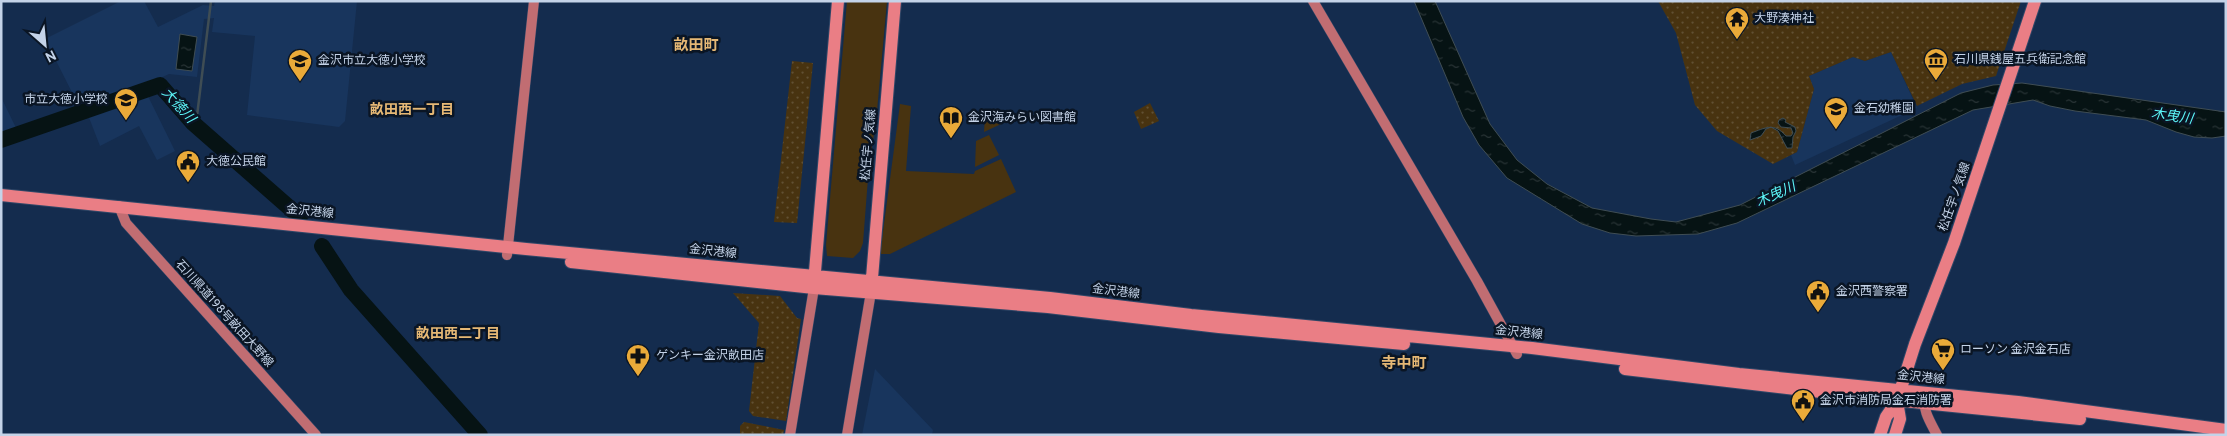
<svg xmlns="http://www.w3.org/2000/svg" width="2227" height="436" font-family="Overpass,'Noto Sans JP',sans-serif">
<defs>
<pattern id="park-dots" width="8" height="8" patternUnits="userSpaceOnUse" patternTransform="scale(1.25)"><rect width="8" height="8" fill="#483310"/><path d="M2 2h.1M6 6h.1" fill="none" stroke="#615033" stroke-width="1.8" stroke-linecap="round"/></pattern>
<pattern id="water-ripples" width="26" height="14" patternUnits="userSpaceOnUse" patternTransform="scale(1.25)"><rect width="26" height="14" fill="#061314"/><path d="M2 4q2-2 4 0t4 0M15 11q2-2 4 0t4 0" fill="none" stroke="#293436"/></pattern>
</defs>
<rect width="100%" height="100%" fill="#142c4e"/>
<path fill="#18355d" d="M121 1H144L158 27 203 5 214 6 215 1H357L345 121 339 127 247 115 255 36 212 32 214 18 204 19 197 77 169 74 143 86 175 151 157 160 139 126 100 146 88 115 84 116 45 39Z
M1891 52 1917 108 1795 165 1791 155 1797 152 1814 89 1809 76 1853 57 1865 61Z
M1 97 17 130 1 135Z
M875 369 933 430 932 435H862Z"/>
<path fill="#483310" d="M847 1H887L876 122 869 165 863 243 860 251 853 258 827 256 826 245Z
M900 104 911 106 906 171 974 174 975 171 1001 159 1016 192 890 254H880Z
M988 114 1014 118 984 132 985 117Z
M989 135 999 155 975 167 976 141Z"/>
<path fill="url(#park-dots)" d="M1658 1H2021L1996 76 1962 84 1917 106 1891 52 1865 61 1853 57 1809 76 1814 89 1797 152 1773 164 1717 131 1695 105 1676 33Z
M792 61 813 63 797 223 774 222Z
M1150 103 1159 121 1141 129 1134 112Z
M733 293 780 296 797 318 801 319 786 421 753 416 749 411 759 323Z
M744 422 784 430 783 435H740V426Z"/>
<path fill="url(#water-ripples)" stroke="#3f4d54" d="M1414 1H1435L1490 124 1517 160 1547 184 1592 208 1651 219 1676 222 1740 205 1961 93 1993 85 2022 83 2226 112V136L2212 138 2194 137 2176 132 2146 120 2075 111 2050 106 2033 100 1973 110 1737 223 1698 234 1636 236 1610 233 1582 224 1507 178 1479 145 1463 117Z
M180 34 197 37 192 71 176 69Z
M1783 118 1786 120 1785 122 1795 127 1796 131 1793 137 1792 148H1787L1778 131 1771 127 1766 129 1761 136 1750 140 1751 133C1765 128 1774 122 1786 136H1791L1793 133 1791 128 1781 127 1778 123 1779 120Z"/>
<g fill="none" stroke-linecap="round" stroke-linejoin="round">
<path stroke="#3f4d54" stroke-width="2.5" d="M193 123 197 116 211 1"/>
<path stroke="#061314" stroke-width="16" d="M1 140 160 85 193 123 300 217
M322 246 351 290 480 435"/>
<g stroke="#304767" stroke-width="11">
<path id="secondary" d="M1313 1 1477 281 1517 354
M119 206 126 223 316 435
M507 255 534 1
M1925 397C1922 410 1931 423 1937 435
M790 435 814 288
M847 435 871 292"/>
</g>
<g stroke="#304767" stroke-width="14">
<path id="primary" d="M1 195 526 249 1050 298 1191 315 1532 348 1739 374 2018 402 2226 430
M571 262 814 288 1048 307 1219 327 1404 344
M814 283 838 1
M871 290 895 1
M1625 369 1864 397 2080 419
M1880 435 1886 417 1897 401 1915 344 1954 243 2035 1
M1895 435 1900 419 1897 401"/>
</g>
<use href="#secondary" stroke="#c16d72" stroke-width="10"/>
<use href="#primary" stroke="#ea7e85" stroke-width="12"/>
</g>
<defs>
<g id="temple-pin" transform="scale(1.25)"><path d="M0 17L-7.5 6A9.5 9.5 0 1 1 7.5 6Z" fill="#eaaa39" stroke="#0a1524"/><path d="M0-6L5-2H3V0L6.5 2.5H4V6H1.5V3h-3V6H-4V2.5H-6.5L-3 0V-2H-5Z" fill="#111"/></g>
<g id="museum-pin" transform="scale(1.25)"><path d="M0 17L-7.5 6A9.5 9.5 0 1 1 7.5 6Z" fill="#eaaa39" stroke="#0a1524"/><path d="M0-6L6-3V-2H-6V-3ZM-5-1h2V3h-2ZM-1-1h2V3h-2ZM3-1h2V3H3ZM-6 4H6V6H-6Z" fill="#111"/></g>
<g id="school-pin" transform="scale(1.25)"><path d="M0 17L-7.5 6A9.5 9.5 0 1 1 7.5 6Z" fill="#eaaa39" stroke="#0a1524"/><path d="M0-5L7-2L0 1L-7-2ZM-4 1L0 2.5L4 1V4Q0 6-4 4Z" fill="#111"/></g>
<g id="library-pin" transform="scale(1.25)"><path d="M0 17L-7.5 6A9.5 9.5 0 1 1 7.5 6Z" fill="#eaaa39" stroke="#0a1524"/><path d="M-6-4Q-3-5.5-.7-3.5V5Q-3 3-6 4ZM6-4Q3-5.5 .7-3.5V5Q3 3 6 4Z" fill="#111"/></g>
<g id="civic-pin" transform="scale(1.25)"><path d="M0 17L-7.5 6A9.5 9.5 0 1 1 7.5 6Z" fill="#eaaa39" stroke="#0a1524"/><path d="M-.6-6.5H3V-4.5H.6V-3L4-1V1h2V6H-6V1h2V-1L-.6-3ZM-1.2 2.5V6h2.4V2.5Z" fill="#111"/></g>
<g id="supermarket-pin" transform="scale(1.25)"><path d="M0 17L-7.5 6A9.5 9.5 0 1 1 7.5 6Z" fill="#eaaa39" stroke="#0a1524"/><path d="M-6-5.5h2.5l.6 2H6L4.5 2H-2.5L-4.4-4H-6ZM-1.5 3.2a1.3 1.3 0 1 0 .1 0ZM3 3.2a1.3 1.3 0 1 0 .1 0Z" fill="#111"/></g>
<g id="pharmacy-pin" transform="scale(1.25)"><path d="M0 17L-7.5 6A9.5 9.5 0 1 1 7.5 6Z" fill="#eaaa39" stroke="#0a1524"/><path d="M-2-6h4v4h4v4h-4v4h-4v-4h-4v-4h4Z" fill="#111"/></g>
</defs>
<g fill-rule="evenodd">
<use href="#temple-pin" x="1737" y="19"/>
<use href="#museum-pin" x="1936" y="60"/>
<use href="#school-pin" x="300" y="61"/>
<use href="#school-pin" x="126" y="100"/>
<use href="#school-pin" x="1836" y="109"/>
<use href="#library-pin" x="951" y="118"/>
<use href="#civic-pin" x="188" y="162"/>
<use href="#civic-pin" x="1818" y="292"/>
<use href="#supermarket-pin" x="1943" y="350"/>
<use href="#pharmacy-pin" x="638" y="356"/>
<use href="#civic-pin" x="1803" y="401"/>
</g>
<g text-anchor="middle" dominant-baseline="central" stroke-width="5" stroke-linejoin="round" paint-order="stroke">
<g font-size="12" fill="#c4d3e8" stroke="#0a1524" text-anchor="start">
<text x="1754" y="19">大野湊神社</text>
<text x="1954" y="60">石川県銭屋五兵衛記念館</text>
<text x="318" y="61">金沢市立大徳小学校</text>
<text x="108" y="100" text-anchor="end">市立大徳小学校</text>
<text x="1854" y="109">金石幼稚園</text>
<text x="968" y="118">金沢海みらい図書館</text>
<text x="206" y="162">大徳公民館</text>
<text x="1836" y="292">金沢西警察署</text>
<text x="1960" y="350">ローソン 金沢金石店</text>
<text x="656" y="356">ゲンキー金沢畝田店</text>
<text x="1820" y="401">金沢市消防局金石消防署</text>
</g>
<g font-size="12" fill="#c4d3e8" stroke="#0a1524">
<text transform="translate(869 145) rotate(-85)">松任宇ノ気線</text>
<text transform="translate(1955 197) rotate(-71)">松任宇ノ気線</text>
<text transform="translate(310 212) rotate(6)">金沢港線</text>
<text transform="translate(713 252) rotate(6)">金沢港線</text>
<text transform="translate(1116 292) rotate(7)">金沢港線</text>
<text transform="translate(224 314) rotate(48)">石川県道198号畝田大野線</text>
<text transform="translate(1519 333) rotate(6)">金沢港線</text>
<text transform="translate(1921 378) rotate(6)">金沢港線</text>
</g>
<g font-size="14" font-style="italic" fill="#5cf4f7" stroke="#0a1524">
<text transform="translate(178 106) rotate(48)">大徳川</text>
<text transform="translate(2172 117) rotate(8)">木曳川</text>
<text transform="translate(1776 195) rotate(-24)">木曳川</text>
</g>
<g font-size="14" font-weight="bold" fill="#e5b875" stroke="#0a1524">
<text x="412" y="110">畝田西一丁目</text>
<text x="458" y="334">畝田西二丁目</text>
</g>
<g font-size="15" font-weight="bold" fill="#e5b875" stroke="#0a1524">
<text x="696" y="46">畝田町</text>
<text x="1404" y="364">寺中町</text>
</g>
</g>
<rect width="2227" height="436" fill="none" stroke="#c4d3e8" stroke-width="5"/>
<g transform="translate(45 45) rotate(153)" stroke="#0a1524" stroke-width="4" paint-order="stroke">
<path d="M0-4L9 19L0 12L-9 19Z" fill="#c4d3e8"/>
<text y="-8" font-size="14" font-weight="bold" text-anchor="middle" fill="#c4d3e8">N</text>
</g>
</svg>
